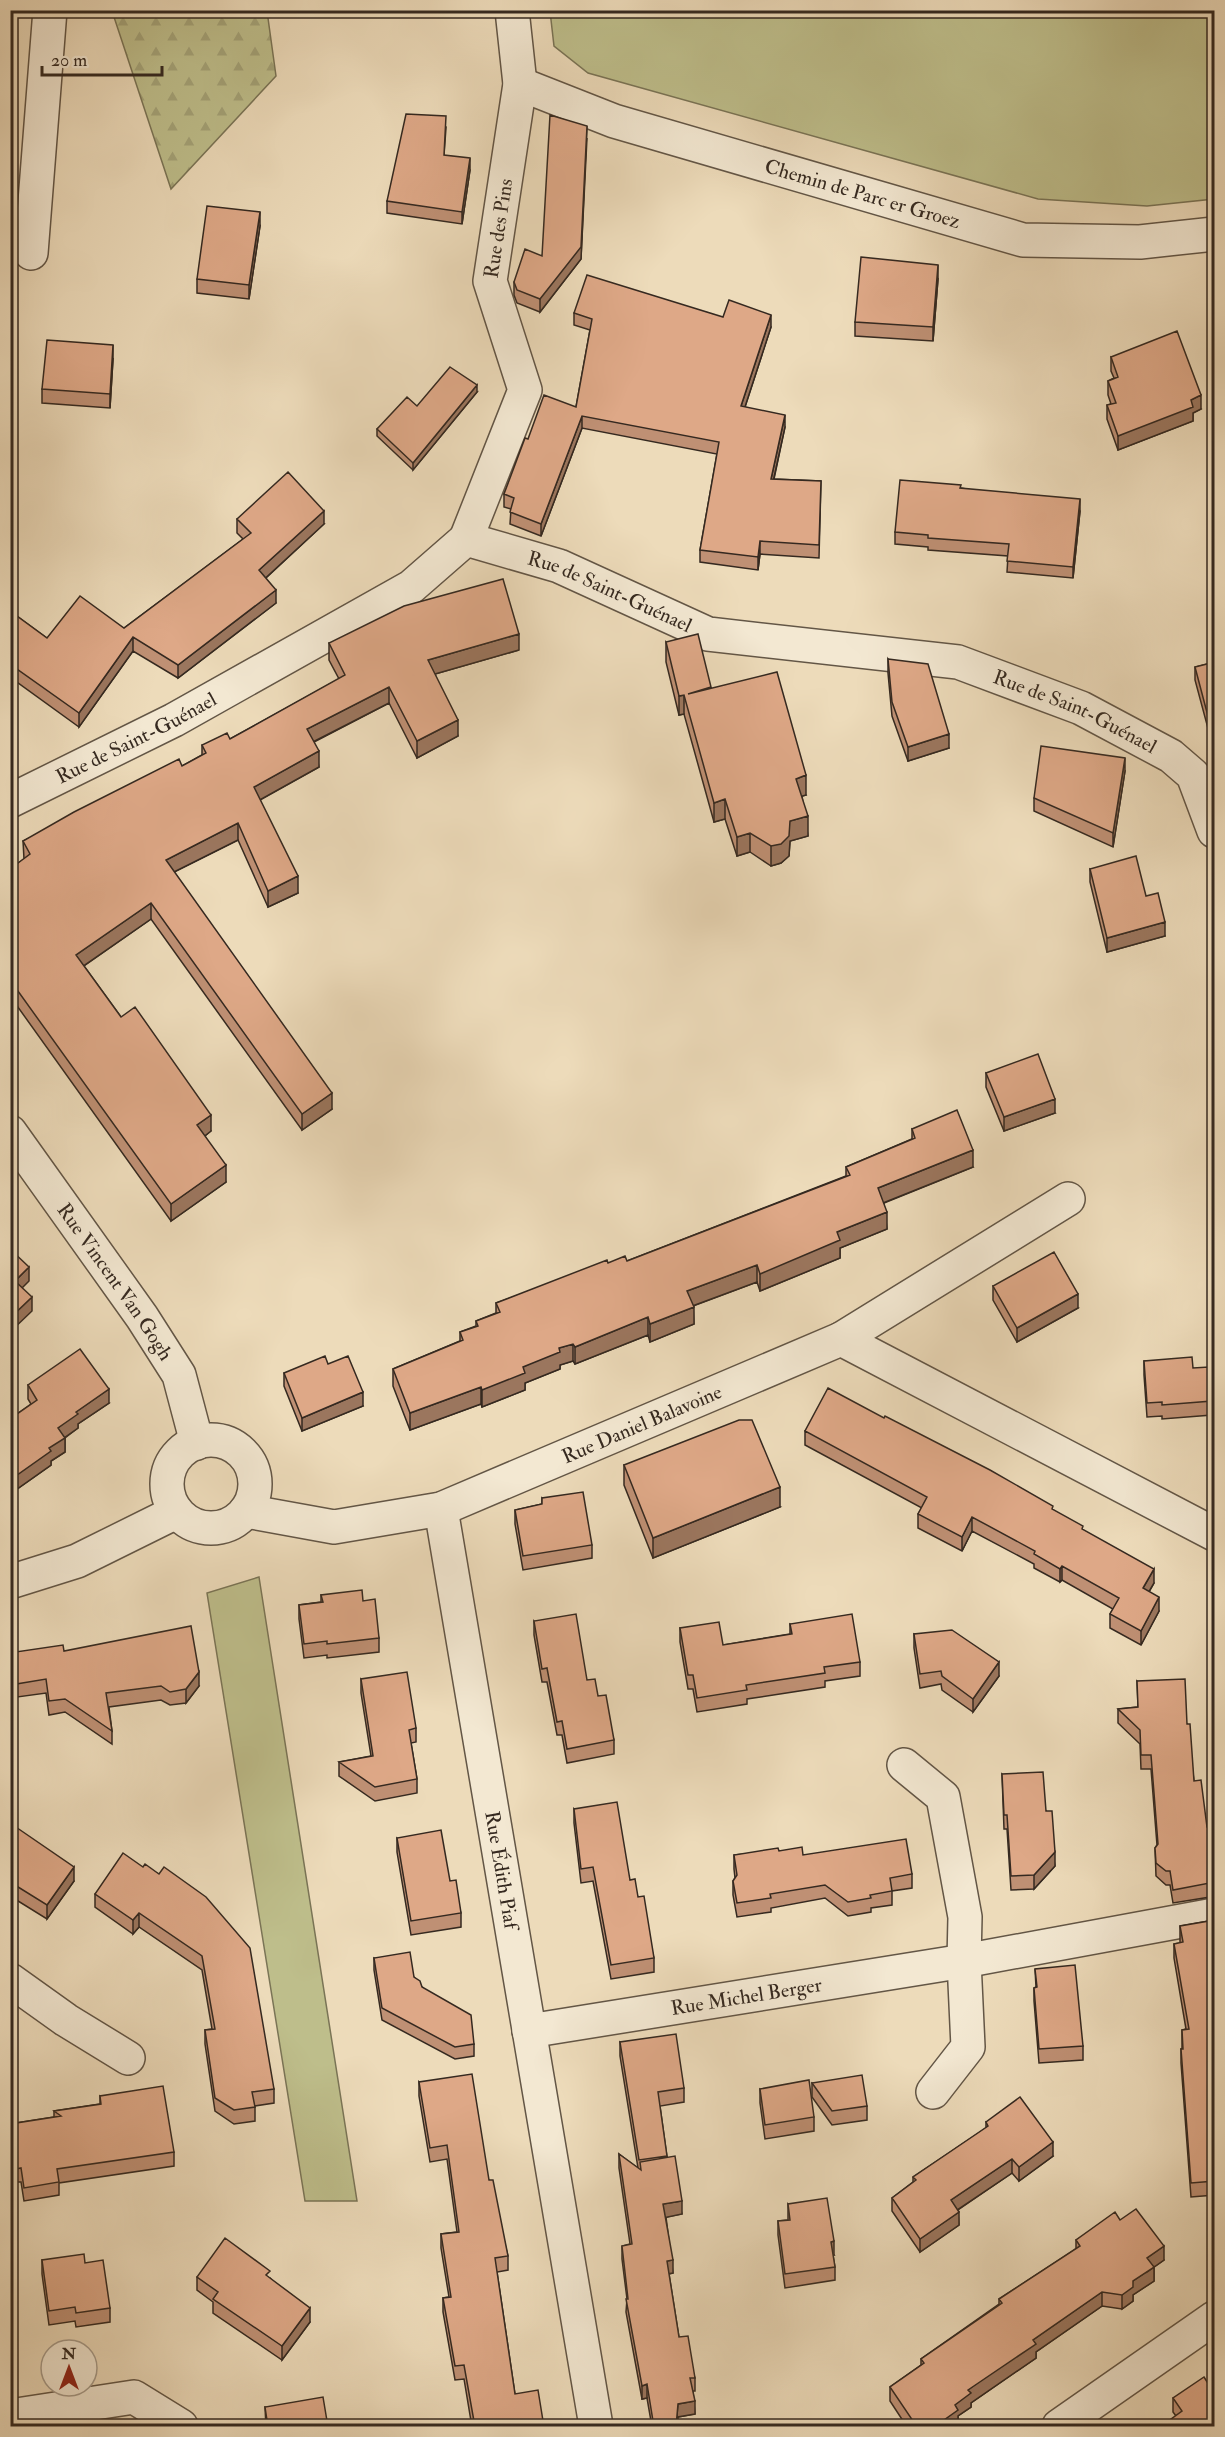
<svg xmlns="http://www.w3.org/2000/svg" width="1225" height="2437" font-family="'IM FELL Double Pica',serif">
<defs>
<pattern id="forest-firs" width="22" height="20" patternUnits="userSpaceOnUse" patternTransform="scale(1.5)"><rect width="22" height="20" fill="#bebe8b"/><path d="M5 1l3.5 6h-7zM16 11l3.5 6h-7z" fill="#a4a378"/></pattern>
</defs>
<rect width="100%" height="100%" fill="#eddbba"/>
<filter id="stains"><feTurbulence type="fractalNoise" baseFrequency=".00333" numOctaves="4"/><feColorMatrix values="0 0 0 0 .2 0 0 0 0 .09 0 0 0 0 .02 0 0 0 .5 -.17"/></filter>
<radialGradient id="worn" r=".72"><stop offset=".6" stop-color="#630" stop-opacity="0"/><stop offset="1" stop-color="#630" stop-opacity=".3"/></radialGradient>
<path fill="#bebe8b" stroke="#7a7456" stroke-width="1.5" d="M550 11H1214V199L1147 206 1038 199 588 73 554 46Z
M259 1577 357 2201H305L207 1593Z"/>
<path fill="url(#forest-firs)" stroke="#7a7456" stroke-width="1.5" d="M112 11H267L276 76 171 189Z"/>
<g fill="none" stroke-linecap="round" stroke-linejoin="round">
<g stroke="#635646" stroke-width="36">
<g id="street">
<path id="s1" d="M520 84 614 121 1023 240 1140 242 1214 234"/>
<path d="M31 253 50 10"/>
<path id="s2" d="M466 539 525 390 490 281 520 84 512 10"/>
<path id="s3" d="M10 801 174 720 411 587 466 539 559 566 708 634 958 662 1081 708 1171 756 1193 775 1214 831"/>
<path id="s4" d="M10 1132 142 1317 179 1375 197 1443"/>
<path d="M841 1339 1068 1199"/>
<circle cx="211" cy="1484" r="44"/>
<path id="s5" d="M441 1509 596 2426"/>
<path id="s6" d="M246 1511 334 1527 441 1509 841 1339 1214 1534"/>
<path d="M10 1582 77 1561 176 1512"/>
<path d="M904 1765 943 1797 965 1917 964 1961 968 2047 933 2092"/>
<path d="M10 1980 66 2020 128 2058"/>
<path id="s7" d="M529 2031 964 1961 1214 1915"/>
<path d="M10 2416 134 2397 181 2426"/>
<path d="M1059 2426 1214 2318"/>
</g>
</g>
<use href="#street" stroke="#f3e8d2" stroke-width="33"/>
</g>
<path fill="#bf9074" stroke="#352920" stroke-width="1.5" d="M446 128 444 155 470 170 462 224 387 213V201Z
M587 138 581 259 540 312 517 303 514 295V282L542 256Z
M260 226 249 299 197 293V279Z
M938 279 933 341 855 336V322Z
M574 313 723 317 771 327 745 407 785 427 774 479 821 481 819 558 760 554 758 570 700 562V550L717 454 582 428 541 536 510 524 511 509 504 507V494L528 439 576 407 590 330 574 325Z
M1111 357 1201 409 1193 413V421L1118 450 1107 419V405L1111 404 1108 395V381L1114 378 1111 371Z
M113 359 110 408 42 403V389Z
M477 392 413 470 377 436V429L417 406Z
M961 488 1080 511 1073 578 1007 572 1008 556 928 550V547L895 544V532Z
M237 519 324 524 266 578 276 603 178 678 133 651 79 727 10 677V611L47 638 124 628 243 539 237 533Z
M666 642 806 795 802 796 808 836 790 841 789 856 781 863 771 866 750 852 737 856 725 819 714 822 684 714 679 715 666 662Z
M329 643 519 650 435 674 458 736 417 758 389 703 314 742 319 767 260 800 298 893 268 907 238 840 174 872 332 1109 302 1130 151 919 84 966 121 1017 211 1131 205 1136 226 1182 171 1221 10 996V869L24 859 23 841 182 766 202 755V745L230 739 339 679 329 660Z
M888 659 949 748 908 761 892 716 888 673Z
M1215 662V735L1210 736 1195 680V667Z
M1125 771 1113 847 1034 811V798Z
M1090 869 1146 896 1165 936 1107 952 1090 882Z
M986 1073 1055 1113 1004 1131 986 1087Z
M912 1129 973 1167 884 1203 887 1229 840 1248V1258L760 1291 757 1282 693 1306 694 1324 650 1342 648 1335 575 1364 573 1361 560 1365V1369L525 1383V1390L482 1407 481 1404 410 1430 393 1386V1369L460 1341V1332L476 1326V1321L496 1313V1303L608 1263 627 1261 846 1176V1167L912 1139Z
M993 1286 1078 1308 1017 1342 993 1300Z
M1144 1361 1193 1368 1212 1401V1415L1162 1419V1416L1147 1417 1144 1375Z
M328 1364 363 1406 302 1431 284 1386V1373Z
M28 1385 109 1403 78 1424V1428L65 1438V1452L51 1461V1465L10 1494V1419L31 1404 28 1399Z
M805 1431 1053 1510 1083 1530 1154 1583 1149 1592 1159 1611 1141 1645 1110 1628V1614L1113 1609 1062 1580 1060 1582 1034 1568V1564L972 1531 962 1551 918 1528V1514L922 1508 805 1445Z
M624 1465 780 1507 653 1558 624 1485Z
M542 1498 592 1545V1558L523 1570 515 1524V1510L542 1504Z
M321 1595 363 1601 379 1638V1652L327 1658V1655L304 1658 299 1619V1605L321 1602Z
M534 1621 587 1680 598 1696 614 1740V1754L567 1763 562 1735H557L547 1682H542L534 1635Z
M790 1624 860 1662V1676L825 1681V1687L747 1699V1704L697 1712 693 1689H688L680 1642V1628L723 1645 790 1634Z
M914 1634 999 1676 973 1712 942 1690 941 1684 920 1688 914 1648Z
M10 1639 16 1652 64 1651 199 1686 186 1703 170 1705 161 1700 109 1707 112 1731V1744L65 1712 49 1715 46 1693 10 1698Z
M361 1679 416 1728V1742L411 1743 417 1779V1793L375 1801 339 1776V1762L371 1756 361 1693Z
M1137 1681 1187 1724 1194 1781 1207 1827 1215 1850V1886H1210V1897L1173 1903 1170 1885H1166L1156 1876 1155 1848 1157 1845 1151 1769H1141L1140 1744 1118 1723V1709L1138 1707Z
M1002 1774 1046 1811 1055 1866 1034 1889 1011 1890 1007 1829H1004Z
M574 1809 630 1880 638 1897 654 1958V1972L611 1979 593 1881 581 1883 574 1823Z
M10 1823 74 1881 47 1919 10 1896Z
M397 1838 450 1881 461 1913V1927L411 1935 397 1852Z
M779 1851 912 1874V1888L892 1891V1905L871 1908V1912L848 1916 825 1898 771 1908V1912L737 1917 733 1895V1881L735 1878 734 1869V1855Z
M143 1867 159 1874 274 2089V2103L255 2106V2121L234 2124 215 2111 205 2044V2030L212 2029 202 1970 139 1927 133 1934 95 1907V1894Z
M1215 1920V2195L1191 2197 1181 2063V2049H1182V2030L1186 2029 1174 1958V1944L1180 1943V1926Z
M374 1958 414 1977 422 1987 474 2044V2056L455 2059 382 2020 374 1970Z
M1035 1969 1083 2046V2060L1039 2063 1034 2001V1988L1036 1987Z
M620 2042 684 2088V2102L660 2106 667 2157 682 2214 666 2217 673 2273 669 2274 679 2337 695 2378V2391H693L695 2414 678 2417 677 2427H652L647 2398 642 2399 626 2312 627 2299 622 2259V2246L630 2244 619 2168V2154L638 2168 620 2056Z
M419 2082 489 2180 508 2256V2270L497 2272 515 2394 544 2427H472L464 2379 455 2380 443 2312V2298L449 2297 441 2248V2234L457 2232 447 2159 430 2162 419 2096Z
M812 2083 867 2106V2120L832 2125 812 2097Z
M760 2089 814 2117V2131L765 2139 760 2103Z
M100 2096 174 2152V2166L59 2183V2195L24 2201 21 2182H16L10 2145V2124L54 2117V2111L100 2104Z
M986 2122 1053 2156 1019 2181 1012 2173 958 2210 959 2225 920 2252 892 2211V2198L913 2182V2177L986 2128Z
M788 2204 834 2255H833L835 2267V2280L785 2288 778 2235V2221L788 2220Z
M1120 2220 1164 2260 1154 2267V2281L1133 2295V2301L1122 2309 1102 2306 1036 2352V2358L971 2403V2407L958 2416V2423L954 2427H907L890 2401V2387L921 2365V2359L999 2304V2299L1076 2249V2240Z
M42 2260 85 2263 110 2308V2322L76 2327 75 2321 49 2325 42 2274Z
M197 2277 270 2278 310 2322 282 2360 213 2313V2302L197 2290Z
M1209 2385 1215 2427 1176 2416 1173 2412V2398Z
M265 2407 328 2427H266Z"/>
<path fill="#9b765e" stroke="#352920" stroke-width="1.5" d="M587 126 581 259 540 312V299Z
M470 158V170L462 224V212Z
M260 212V226L249 299V285Z
M938 265V279L933 341V327Z
M771 315V327L741 419V406Z
M113 345V359L110 408V394Z
M477 385V392L413 470V463Z
M1201 395V409L1193 413V421L1118 450V436Z
M785 415V427L771 491V479Z
M582 416V428L541 536V524Z
M1080 499V511L1073 578V567Z
M324 511V524L259 584V570Z
M760 541V554L758 570V557Z
M276 590V603L178 678V665Z
M519 634V650L428 676V660Z
M133 637V651L79 727V713Z
M389 687V703L307 745V729Z
M684 695V714L679 715V696Z
M458 720V736L417 758V741Z
M1215 723V735L1210 736V724Z
M949 734V748L908 761V747Z
M319 751V767L254 803V787Z
M1125 758V771L1113 847V833Z
M806 775V795L796 798V779Z
M725 799V819L714 822V803Z
M808 816V836L790 841 789 856 781 863 771 866V846L790 821Z
M238 823V840L166 876V860Z
M750 833V852L737 856V837Z
M298 876V893L268 907V891Z
M151 903V919L76 971V955Z
M1165 922V936L1107 952V938Z
M332 1093V1109L302 1130V1114Z
M1055 1099V1113L1004 1131V1117Z
M211 1115V1131L197 1142V1125Z
M973 1150V1167L878 1205V1188Z
M226 1165V1182L171 1221V1204Z
M887 1212V1229L840 1248V1258L760 1291V1274L837 1232Z
M757 1265V1282L687 1308V1291Z
M29 1267V1281L15 1295V1281Z
M1078 1294V1308L1017 1342V1328Z
M32 1297V1311L10 1332V1318Z
M694 1307V1324L650 1342V1324Z
M648 1317V1335L575 1364V1347Z
M573 1344V1361L560 1365V1369L525 1383V1390L482 1407V1390L523 1367 559 1348Z
M481 1387V1404L410 1430V1413Z
M109 1389V1403L78 1424V1428L64 1438H65V1452L51 1461V1465L10 1494V1480L49 1448 58 1428 76 1412Z
M363 1392V1406L302 1431V1418Z
M780 1487V1507L653 1558V1538Z
M972 1517V1531L962 1551V1537Z
M1062 1566V1580L1060 1582V1569Z
M1154 1569V1583L1143 1602V1588Z
M1159 1597V1611L1141 1645V1631Z
M999 1662V1676L973 1712V1699Z
M199 1672V1686L186 1703V1689Z
M1055 1852V1866L1034 1889V1875Z
M74 1867V1881L47 1919V1905Z
M139 1913V1927L133 1934V1920Z
M1053 2142V2156L1019 2181V2167Z
M1012 2159V2173L951 2214V2200Z
M682 2201V2214L663 2218V2204Z
M959 2212V2225L920 2252V2239Z
M834 2241V2255L831 2256V2242Z
M1164 2246V2260L1147 2272V2258Z
M673 2260V2273L667 2274V2261Z
M1154 2267V2281L1133 2295V2301L1122 2309V2295L1133 2281Z
M1102 2292V2306L1036 2352V2358L971 2403V2407L958 2416V2423L954 2427H934L968 2390 1033 2340Z
M310 2308V2322L282 2360V2346Z
M647 2384V2398L642 2399V2386Z
M695 2401V2414L678 2417 677 2427H676L678 2404Z
M924 2422V2427H918Z"/>
<path fill="#dea887" stroke="#352920" stroke-width="1.5" d="M406 114 446 116 444 155 470 158 462 212 387 201Z
M550 115 587 126 581 247 540 299 517 290 514 282 525 249 542 256Z
M207 206 260 212 249 285 197 279Z
M861 257 938 265 933 327 855 322Z
M587 275 723 317 729 300 771 315 741 406 785 415 771 479 821 481 819 545 760 541 758 557 700 550 719 442 582 416 541 524 510 512 514 498 504 494 525 438 528 439 544 395 576 407 592 319 574 313Z
M1177 331 1201 395 1191 400 1193 407 1118 436 1107 405 1116 403 1108 381 1118 377 1111 357Z
M47 340 113 345 110 394 42 389Z
M450 367 477 385 413 463 377 429 407 397 417 406Z
M288 472 324 511 259 570 276 590 178 665 133 637 79 713 10 664V611L47 638 80 596 124 628 251 533 237 519Z
M900 480 961 485 960 488 1080 499 1073 567 1007 561 1009 544 928 538V535L895 532Z
M503 579 519 634 428 660 458 720 417 741 389 687 307 729 319 751 254 787 298 876 268 891 238 823 166 860 332 1093 302 1114 151 903 76 955 121 1017 135 1007 211 1115 197 1125 226 1165 171 1204 10 980V869L30 854 23 841 74 812 179 759 182 766 206 753 202 745 227 733 230 739 345 675 329 643 404 606Z
M698 634 711 687 688 694 777 672 806 775 796 779 808 816 790 821 789 836 781 844 771 846 750 833 737 837 725 799 714 803 684 695 679 696 666 642Z
M888 659 928 664 949 734 908 747 892 702Z
M1215 662V723L1210 724 1195 667Z
M1041 746 1125 758 1113 833 1034 798Z
M1136 856 1146 896 1158 893 1165 922 1107 938 1090 869Z
M1038 1054 1055 1099 1004 1117 986 1073Z
M957 1110 973 1150 878 1188 887 1212 837 1232 840 1240 760 1274 757 1265 687 1291 694 1307 650 1324 648 1317 575 1347 573 1344 559 1348 560 1352 523 1367 525 1373 482 1390 481 1387 410 1413 393 1369 463 1340 460 1332 478 1326 476 1321 500 1312 496 1303 607 1260 608 1263 625 1256 627 1261 850 1175 846 1167 915 1138 912 1129Z
M10 1249 29 1267 15 1281 32 1297 10 1318Z
M1054 1252 1078 1294 1017 1328 993 1286Z
M80 1349 109 1389 76 1412 78 1414 58 1428 65 1438 49 1448 51 1451 10 1480V1419L37 1400 28 1385Z
M325 1356 328 1364 348 1356 363 1392 302 1418 284 1373Z
M1192 1357 1193 1368 1209 1367 1212 1401 1162 1405V1402L1147 1403 1144 1361Z
M828 1388 884 1418 885 1416 990 1470 1053 1506 1052 1509 1083 1526 1082 1529 1154 1569 1143 1588 1159 1597 1141 1631 1110 1614 1119 1598 1062 1566 1060 1569 1034 1554 1035 1551 972 1517 962 1537 918 1514 927 1497 805 1431Z
M739 1420H752L780 1487 653 1538 624 1465Z
M583 1492 592 1545 523 1556 515 1510 542 1504V1498Z
M362 1590 363 1601 375 1599 379 1638 327 1644V1641L304 1644 299 1605 323 1602 321 1595Z
M576 1614 587 1680 595 1679 598 1696 606 1695 614 1740 567 1749 562 1721 557 1722 547 1668 542 1669 534 1621Z
M852 1614 860 1662 824 1667 825 1673 746 1685 747 1690 697 1698 693 1675H688L680 1628 719 1622 723 1645 792 1634 790 1624Z
M191 1626 199 1672 186 1689 170 1692 161 1686 106 1693 112 1731 65 1699 49 1701 46 1679 10 1685V1639L13 1638 16 1652 63 1645 64 1651Z
M952 1630 999 1662 973 1699 942 1676 941 1671 920 1674 914 1634Z
M407 1672 416 1728 409 1730 417 1779 375 1787 339 1762 373 1756 361 1679Z
M1185 1679 1187 1724H1190L1194 1781 1201 1780 1207 1827H1213L1215 1872H1209L1210 1883 1173 1890 1170 1871H1166L1156 1863 1155 1848 1158 1844 1151 1755H1141L1140 1730 1118 1709 1138 1707 1137 1681Z
M1043 1772 1046 1811H1052L1055 1852 1034 1875 1011 1876 1007 1815H1004L1002 1774Z
M617 1802 630 1880 635 1879 638 1897 644 1896 654 1958 611 1965 593 1867 581 1869 574 1809Z
M10 1823 74 1867 47 1905 10 1882Z
M441 1830 450 1881 456 1880 461 1913 411 1921 397 1838Z
M906 1839 912 1874 890 1878 892 1891 870 1895 871 1898 848 1902 825 1885 770 1894 771 1898 737 1903 733 1881 737 1875 734 1855 778 1848 779 1851 802 1847 803 1855Z
M123 1853 143 1867 145 1864 159 1874 164 1867 206 1897 250 1948 274 2089 252 2092 255 2107 234 2110 215 2098 205 2030 215 2029 202 1956 139 1913 133 1920 95 1894Z
M1215 1920V2181L1191 2183 1181 2049H1183L1182 2030 1189 2029 1174 1944 1183 1942 1180 1926Z
M410 1952 414 1977 420 1981 422 1987 471 2015 474 2044 455 2047 382 2008 374 1958Z
M1075 1965 1083 2046 1039 2049 1034 1988 1037 1987 1035 1969Z
M676 2034 684 2088 658 2092 667 2156 639 2160 620 2042Z
M472 2074 489 2180H493L508 2256 495 2258 515 2394 538 2390 544 2427H475L464 2365 455 2366 443 2298 451 2297 441 2234 459 2232 447 2145 430 2148 419 2082Z
M862 2075 867 2106 832 2111 812 2083Z
M809 2080 814 2117 765 2125 760 2089Z
M163 2086 174 2152 57 2169 59 2182 24 2188 21 2168 16 2169 10 2131V2124L61 2116 54 2111 101 2104 100 2096Z
M1020 2097 1053 2142 1019 2167 1012 2159 951 2200 959 2212 920 2239 892 2198 916 2180 913 2177 988 2126 986 2122Z
M619 2154 641 2170 640 2162 675 2156 682 2201 663 2204 673 2260 667 2261 679 2337 688 2336 695 2378H690L695 2401 678 2404 676 2427H654L647 2384 642 2386 626 2299H628L622 2246 632 2244Z
M827 2198 834 2241 831 2242 835 2267 785 2274 778 2221 790 2220 788 2204Z
M1136 2209 1164 2246 1147 2258 1154 2267 1133 2281V2287L1122 2295 1102 2292 1033 2340 1036 2344 968 2390 971 2393 955 2405 958 2410 934 2427H928L924 2422 917 2427 890 2387 924 2363 921 2359 1002 2303 999 2299 1080 2246 1076 2240 1115 2212 1120 2220Z
M225 2238 270 2271 266 2275 310 2308 282 2346 213 2299 218 2292 197 2277Z
M84 2254 85 2263 103 2260 110 2308 76 2313 75 2307 49 2311 42 2260Z
M1204 2377 1209 2385 1215 2381V2427H1160L1182 2411 1173 2398Z
M323 2397 328 2427H268L265 2407Z"/>
<g text-anchor="middle" dominant-baseline="central" stroke-width="6" stroke-linejoin="round" paint-order="stroke">
<g font-size="20" fill="#352920" stroke="#f3e8d2">
<text stroke="none"><textPath href="#s1" startOffset="360">Chemin de Parc er Groez</textPath></text>
<text stroke="none"><textPath href="#s2" startOffset="328">Rue des Pins</textPath></text>
<text stroke="none"><textPath href="#s3" startOffset="681">Rue de Saint-Guénael</textPath></text>
<text stroke="none"><textPath href="#s3" startOffset="1167">Rue de Saint-Guénael</textPath></text>
<text stroke="none"><textPath href="#s3" startOffset="141">Rue de Saint-Guénael</textPath></text>
<text stroke="none"><textPath href="#s4" startOffset="183">Rue Vincent Van Gogh</textPath></text>
<text stroke="none"><textPath href="#s6" startOffset="416">Rue Daniel Balavoine</textPath></text>
<text stroke="none"><textPath href="#s5" startOffset="366">Rue Édith Piaf</textPath></text>
<text stroke="none"><textPath href="#s7" startOffset="220">Rue Michel Berger</textPath></text>
</g>
</g>
<rect width="1225" height="2437" fill="none" stroke="#eddbba" stroke-width="36"/>
<rect x="12" y="12" width="1201" height="2413" fill="none" stroke="#352920" stroke-width="3"/>
<rect x="18" y="18" width="1189" height="2401" fill="none" stroke="#352920" stroke-width="1.5"/>
<g transform="translate(69 2368)"><circle r="28" fill="#f3e8d2" stroke="#a79c8b" stroke-width="1.5"/>
<path d="M0-4.5L10 22L0 15L-10 22Z" fill="#8f2418"/>
<text y="-9" font-size="16" font-weight="bold" text-anchor="middle" fill="#352920">N</text>
</g>
<path d="M42 66v9h120v-9" fill="none" stroke="#352920" stroke-width="3"/>
<text x="51" y="66" font-size="18" fill="#352920" stroke="#f3e8d2" stroke-width="4.5" paint-order="stroke">20 m</text>
<rect width="100%" height="100%" filter="url(#stains)"/>
<rect width="100%" height="100%" fill="url(#worn)"/>
</svg>
